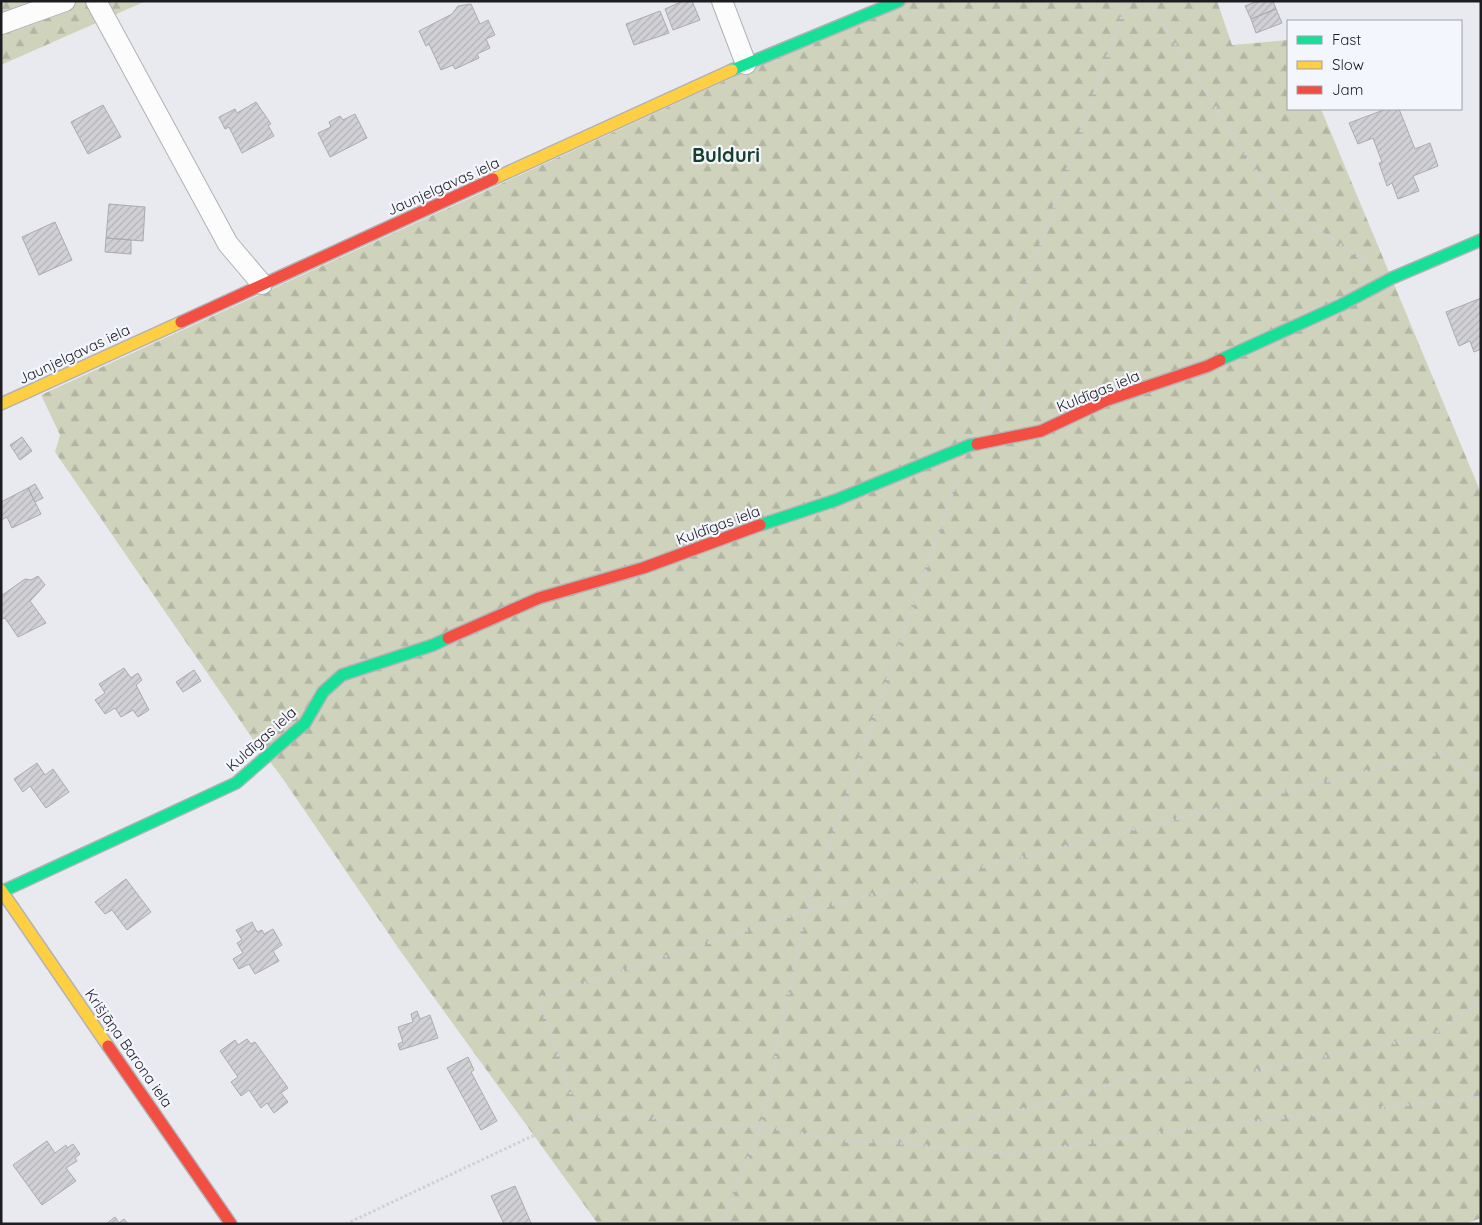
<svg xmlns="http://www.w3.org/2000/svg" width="1482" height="1225" font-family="Quicksand,sans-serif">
<defs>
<pattern id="forest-firs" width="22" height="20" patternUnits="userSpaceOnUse" patternTransform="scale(1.25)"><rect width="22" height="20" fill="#d0d3bc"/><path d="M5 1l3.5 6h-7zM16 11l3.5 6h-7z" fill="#b2b5a1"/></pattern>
<pattern id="building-hatch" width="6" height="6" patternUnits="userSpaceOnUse" patternTransform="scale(1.25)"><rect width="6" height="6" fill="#d1d1d5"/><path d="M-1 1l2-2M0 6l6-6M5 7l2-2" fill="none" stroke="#b3b3b7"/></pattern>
</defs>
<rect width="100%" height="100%" fill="#e9eaef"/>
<path fill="url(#forest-firs)" d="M1 1H146L1 65Z
M899 1H1217L1232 45 1288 40V109H1321L1481 493V1218L1465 1224H598L401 952 281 776 259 748 55 452 60 435 41 395Z"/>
<path fill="url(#building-hatch)" stroke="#ababaf" d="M683 1H692L700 20 673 30 665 9Z
M1258 1H1273L1276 9 1251 19 1245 6Z
M471 4 480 24 488 20 495 35 486 39 490 48 477 54 479 58 455 69 453 65 441 70 429 44 426 46 419 31 452 14 458 6Z
M1276 9 1282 23 1256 33 1251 19Z
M660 11 669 33 634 45 626 24Z
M256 102 271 124 268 125 274 136 242 153 229 127 225 129 219 117 235 109 237 113Z
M103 105 121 137 88 154 71 122Z
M1386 109H1399L1415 149 1430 143 1438 166 1413 176 1419 191 1398 199 1392 183 1387 186 1379 163 1382 162 1373 138 1358 144 1349 123Z
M355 114 367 138 330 157 318 133 331 127 329 122 340 116 343 120Z
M109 204 145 207 143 241 106 238Z
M55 222 72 260 39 275 22 237Z
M106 238 131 240V254L105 252Z
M1481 298V349L1474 352 1470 341 1459 346 1446 312Z
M22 437 32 451 20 460 10 445Z
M35 484 43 498 35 502 28 488Z
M28 488 41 514 12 528 7 517 1 520V502Z
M38 576 45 585 30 601 46 623 18 637 5 618 1 619V596L25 579 31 580Z
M124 668 131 678 138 673 142 680 136 685 149 710 138 717 133 710 121 717 115 708 105 714 95 700 105 693 99 684Z
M194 670 201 681 183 692 176 682Z
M37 763 45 775 53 769 69 792 46 808 30 786 23 792 14 779Z
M126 879 151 912 127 930 112 910 105 914 95 902Z
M252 922 257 932 262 930 264 934 273 929 282 945 273 951 279 961 255 974 249 964 239 969 233 959 243 953 237 943 242 940 236 930Z
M417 1011 420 1019 430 1015 438 1038 400 1050 398 1044 403 1042 398 1027 413 1022 411 1014Z
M247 1039 251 1044 255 1042 288 1088 281 1093 288 1102 274 1113 267 1103 261 1108 249 1090 241 1096 231 1082 238 1077 220 1051 235 1040 238 1045Z
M468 1057 474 1070 471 1072 497 1121 481 1130 447 1068Z
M47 1141 55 1153 66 1145 67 1148 73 1144 80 1154 75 1158 77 1161 66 1168 76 1181 42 1205 13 1165Z
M515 1186 531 1223 529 1224H504L491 1196Z
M115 1217 119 1223 124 1219 128 1224H106Z"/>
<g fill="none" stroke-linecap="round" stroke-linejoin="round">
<g stroke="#b1b2b6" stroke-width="22">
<path id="street" d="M96 1 228 244 262 284
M722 1 746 64
M1 24 65 1"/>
</g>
<g stroke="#b1b2b6" stroke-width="14">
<path id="fast" d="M732 70 899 1
M1220 360 1341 305 1392 278 1481 240
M760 525 836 500 970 445 977 444
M1 892 236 783 305 723 323 692 342 675 433 645 448 638"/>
</g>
<g stroke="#b1b2b6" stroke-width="14">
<path id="slow" d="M493 179 732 70
M1 404 181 322
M1 890 108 1046"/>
</g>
<g stroke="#b1b2b6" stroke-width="14">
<path id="jam" d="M181 322 493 179
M977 444 1041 431 1107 400 1208 366 1220 360
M448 638 539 598 643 568 760 525
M108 1046 231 1224"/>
</g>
<path stroke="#cfd0d1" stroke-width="3" stroke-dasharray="2.5 2.5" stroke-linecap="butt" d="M1148 1 1277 204 1367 262
M980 415 1127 1
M579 1118 538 998 806 911 1440 753 1481 778
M891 1141 979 1116 1025 1109 1140 1075 1203 1081 1433 1035 1481 1000
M346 1224 528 1138 579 1118 634 1114 689 1126H761L845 1141 888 1142 1010 1154 1208 1126 1481 1097
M721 1224 761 1126 806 911 957 480"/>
<use href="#street" stroke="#fcfcfd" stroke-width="20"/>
<use href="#fast" stroke="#16e098" stroke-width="11"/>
<use href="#slow" stroke="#ffcf43" stroke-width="11"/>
<use href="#jam" stroke="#f24e42" stroke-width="11"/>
</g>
<g text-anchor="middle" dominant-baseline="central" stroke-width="4.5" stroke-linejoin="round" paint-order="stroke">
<g font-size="15" fill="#1d1d21" stroke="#f4f6fe">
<text transform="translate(443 186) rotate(-24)">Jaunjelgavas iela</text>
<text transform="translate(74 354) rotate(-25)">Jaunjelgavas iela</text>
<text transform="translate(1098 391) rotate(-22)">Kuldīgas iela</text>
<text transform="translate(718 525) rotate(-20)">Kuldīgas iela</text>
<text transform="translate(261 739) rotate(-42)">Kuldīgas iela</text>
<text transform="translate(129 1048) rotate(55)">Krišjāņa Barona iela</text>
</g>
<g font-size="20" font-weight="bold" fill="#16402b" stroke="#f4f6fe">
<text x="726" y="154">Bulduri</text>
</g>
</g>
<rect width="1482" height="1225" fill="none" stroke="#1d1d21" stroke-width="5"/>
<rect x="1287" y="20" width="175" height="90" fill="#f4f6fe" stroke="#9e9fa6"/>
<rect x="1297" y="36" width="25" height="8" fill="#16e098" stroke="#9e9fa6"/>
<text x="1332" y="45" font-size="15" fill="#1d1d21">Fast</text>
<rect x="1297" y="61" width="25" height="8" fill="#ffcf43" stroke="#9e9fa6"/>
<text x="1332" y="70" font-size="15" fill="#1d1d21">Slow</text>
<rect x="1297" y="86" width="25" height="8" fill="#f24e42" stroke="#9e9fa6"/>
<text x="1332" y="95" font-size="15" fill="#1d1d21">Jam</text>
</svg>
